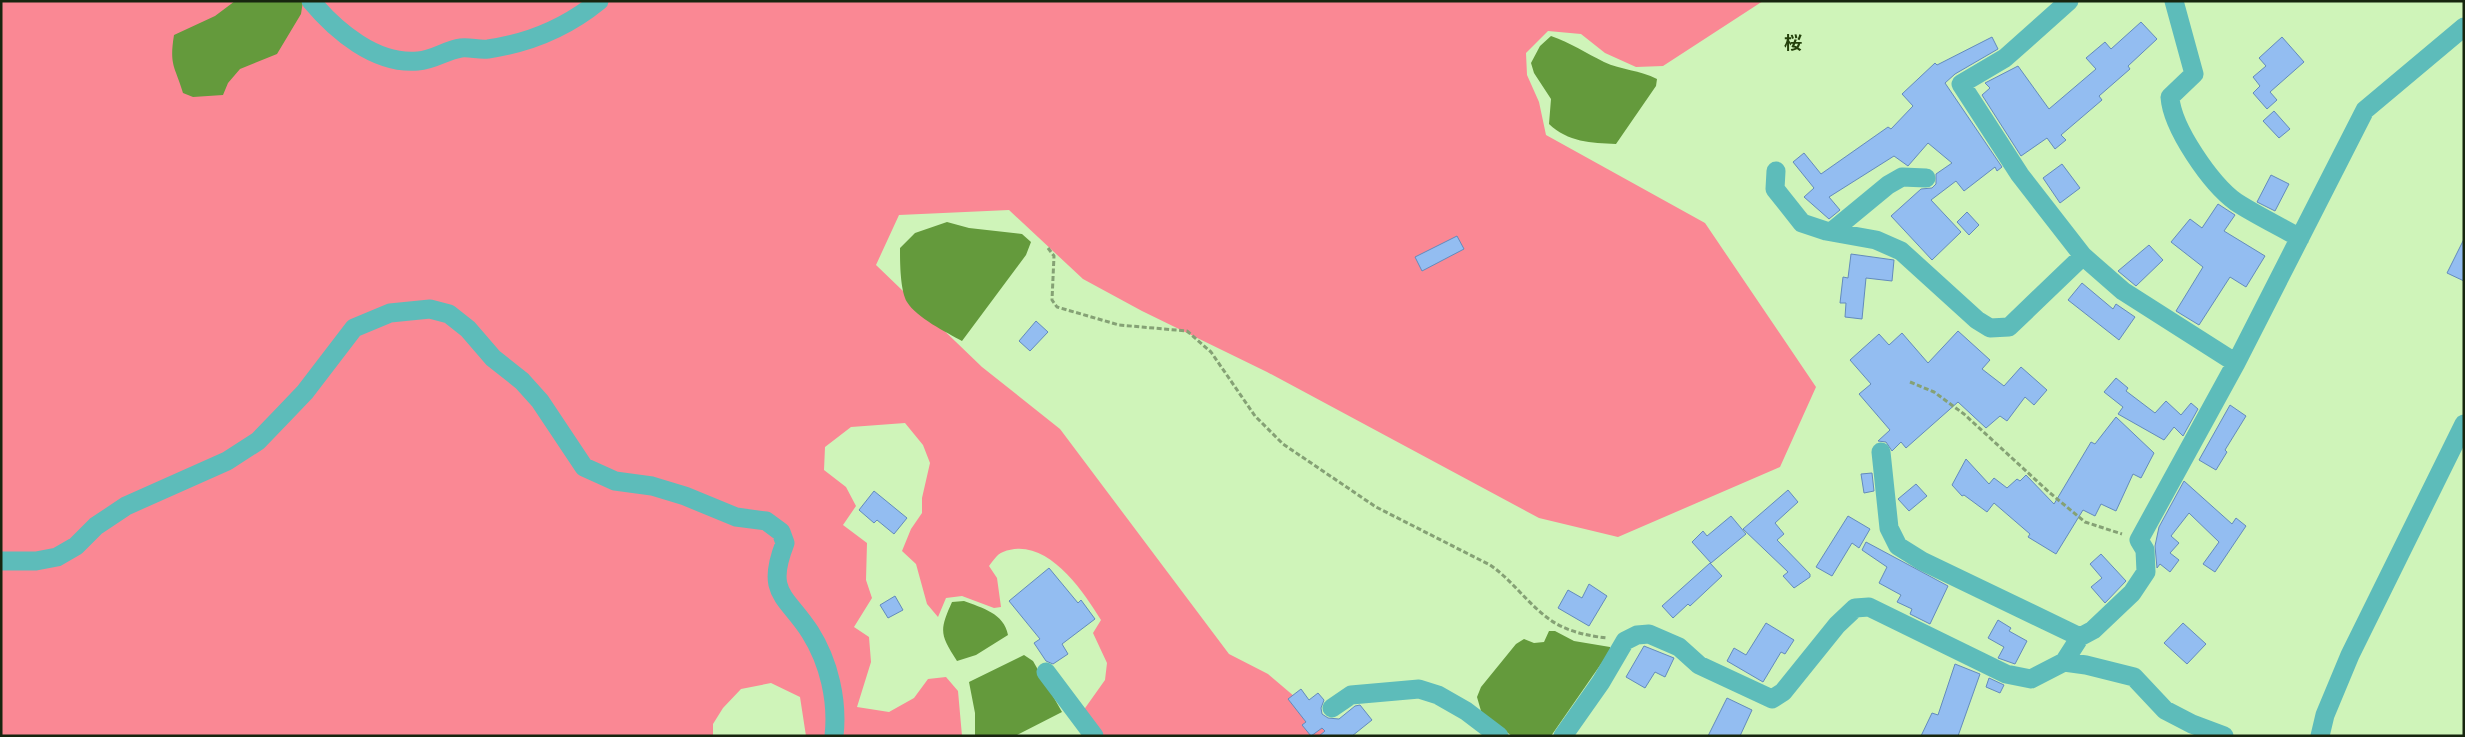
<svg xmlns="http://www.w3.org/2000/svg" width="2465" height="737" font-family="'Playfair Display','Noto Sans JP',serif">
<rect width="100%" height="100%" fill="#cff4b9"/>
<path fill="#fa8894" d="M1 1H1763L1663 66 1636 67 1605 53 1581 34 1548 31 1526 53 1527 75 1539 102 1546 135 1705 223 1816 387 1780 467 1618 537 1539 518 1267 372 1142 311 1083 279 1009 210 899 215 876 265 982 367 1060 429 1229 654 1268 674 1341 736H1100L1083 711 1105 680 1107 663 1093 633 1101 620C1082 589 1045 535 1003 552 997 554 993 561 989 566L997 578 1001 607 994 608 962 596 946 598 938 617 927 604 916 564 902 551 911 529 922 513V498L930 463 923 445 905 423 851 427 825 447 824 470 846 487 856 506 843 525 867 543 866 580 872 598 854 627 869 637 871 662 857 707 889 712 914 698 928 679 946 677 958 691 962 736H806L800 697 771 683 741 689 723 708 713 724V736H1Z"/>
<path fill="#649a3c" d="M235 1H303L301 14 277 54 240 69 228 83 223 95 193 97 183 93C175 66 169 66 174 35L215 16Z
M1551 36C1571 43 1586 53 1604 62 1621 70 1640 70 1657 79L1656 86 1616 144C1591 143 1568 142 1549 124L1551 99 1534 73 1531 63 1540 46Z
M947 222 969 228 1022 234 1031 242 1026 255 962 341C946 332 917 318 907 302 900 290 900 262 900 248L915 233Z
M964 601C982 608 1004 613 1008 635L976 655 957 661C940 634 939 631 952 602Z
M1549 631H1555L1574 641 1610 647V651L1551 736H1512L1487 718 1481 711 1477 697 1481 687 1516 644 1524 639 1534 643 1544 642Z
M1024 655 1033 661 1062 712 1015 736H975V713L969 682Z"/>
<path fill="#93bdf1" stroke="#638bbc" d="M2141 22 2157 39 2128 66 2130 69 2099 96 2102 100 2061 135 2066 140 2055 149 2047 138 2021 156 1982 95 1990 88 1985 83 2018 66 2049 109 2096 69 2086 58 2105 42 2111 49Z
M1992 37 1998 49 1955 74 1945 83 2002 167 1997 171 1995 167 1964 191 1956 181 1931 200 1961 232 1932 260 1891 216 1921 189 1932 188 1936 184V174L1952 163 1928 143 1908 166 1894 156 1829 197 1840 210 1829 219 1804 197 1814 188 1793 162 1804 153 1821 174 1888 127 1891 129 1913 106 1902 94 1935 63 1937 65Z
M2282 37 2304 62 2270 92 2277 100 2267 109 2253 93 2260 86 2253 77 2266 66 2259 58Z
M2274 111 2290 129 2279 138 2263 121Z
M2062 164 2080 188 2060 203 2043 178Z
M2271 175 2289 184 2275 211 2257 202Z
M2218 204 2235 215 2224 231 2265 256 2246 287 2230 277 2199 325 2176 311 2203 267 2171 242 2190 219 2202 228Z
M1967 212 1979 225 1969 235 1957 222Z
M1457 236 1464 249 1422 271 1415 257Z
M2464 239V281L2447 273Z
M2149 245 2163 260 2136 286 2118 271Z
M1851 254 1894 260 1892 281 1866 278 1862 319 1845 317 1846 303H1840L1843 277 1848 278Z
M2082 283 2113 309 2116 304 2135 317 2119 340 2068 300Z
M1036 321 1048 332 1030 351 1019 341Z
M1958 331 1990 360 1982 369 2004 386 2021 367 2047 390 2034 405 2025 397 2007 421 2000 416 1986 428 1958 402 1906 448 1901 442 1892 451 1886 442 1878 441 1890 430 1859 394 1871 384 1850 360 1879 334 1889 345 1902 333 1928 363Z
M2116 378 2128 388 2126 391 2155 413 2166 401 2181 415 2191 403 2198 409 2183 436 2174 427 2164 440 2118 414 2123 407 2104 392Z
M2230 405 2246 416 2225 450 2227 452 2216 470 2199 460Z
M2116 417 2154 453 2141 478 2133 474 2116 511 2101 504 2095 516 2083 510 2056 554 2028 537 2030 534 1994 503 1987 512 1964 495 1962 496 1952 485 1966 459 1989 484 1994 478 2007 488 2017 479 2020 481 2026 475 2054 504 2091 442 2095 444Z
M1872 473 1874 491 1864 493 1861 474Z
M2184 481 2232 524 2236 518 2246 526 2215 572 2203 564 2219 542 2189 513 2171 536 2179 543 2170 553 2179 560 2170 572 2160 564 2157 568 2155 546 2159 527Z
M1916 484 1927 496 1909 511 1898 499Z
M1788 490 1798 502 1775 523 1784 534 1777 540 1810 574V577L1794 588 1783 576 1788 572 1743 529Z
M874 491 907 518 894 534 877 520 874 523 859 510Z
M1731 516 1746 534 1711 563 1692 542 1703 531 1707 536Z
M1848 516 1870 529 1859 548 1852 543 1832 576 1816 567Z
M1866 542 1948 586 1930 624 1910 614 1912 609 1897 602 1901 595 1879 583 1887 567 1862 550Z
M2101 554 2126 581 2105 603 2091 587 2102 578 2090 564Z
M1710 563 1722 576 1690 606 1688 604 1673 618 1662 606Z
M1049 568 1078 603 1081 600 1095 619 1062 644 1068 654 1053 664 1046 661 1034 643 1040 639 1009 601Z
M1589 584 1607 596 1589 626 1558 608 1568 590 1582 598Z
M895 596 903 610 888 618 880 605Z
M1998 620 2011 628 2009 631 2027 641 2015 664 1998 658 2004 647 1988 638Z
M1766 623 1794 640 1785 654 1781 652 1763 682 1727 661 1734 648 1746 655Z
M2183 623 2206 644 2187 664 2164 643Z
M1644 646 1674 658 1665 677 1655 672 1645 688 1626 677Z
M1955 664 1980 674 1958 736H1921L1932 713 1938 715Z
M1989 678 2004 685 2000 693 1986 687Z
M1301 689 1309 700 1318 693 1324 700 1321 708 1322 714 1328 718 1339 719 1355 706 1360 705 1372 720 1352 736H1319L1325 731 1322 728 1311 736 1302 725 1306 722 1288 699Z
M1727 698 1752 710 1740 736H1708Z"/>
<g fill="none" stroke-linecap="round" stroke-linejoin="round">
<path stroke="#85a175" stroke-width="3" stroke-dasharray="5 2.5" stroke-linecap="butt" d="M1048 248 1054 256 1052 300 1057 307 1119 325 1187 331 1211 352 1255 416 1283 444 1376 507 1490 565C1512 580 1527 603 1549 619 1565 631 1588 636 1607 638
M1910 382 1934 392 1964 414 2050 493 2085 522 2122 534"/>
<path stroke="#5dbcba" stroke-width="19" d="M311 1C336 31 376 65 418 61 434 60 446 50 461 48 470 47 479 50 488 49 530 43 566 28 599 1
M2069 1 2005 58 1961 84 2020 175 2083 256 2123 291 2236 363
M2174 1 2194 74 2170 97C2172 128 2211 184 2236 202 2256 215 2279 226 2300 238
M1776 171 1775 189 1802 223 1826 231 1876 240 1901 251 1977 320 1990 328 2009 327 2083 256
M1831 232 1888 185 1902 177 1926 178
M1881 452 1889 528 1898 546 1922 561 2080 637
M1 561H36L57 557 76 546 96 526 126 506 227 461 258 441 284 414 305 392 354 328 390 313 430 309 449 314 468 329 493 358 522 381 540 401 584 467 615 481 652 486 685 496 736 517 766 521 781 532 785 543C765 594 786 595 810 632 829 662 838 701 834 736
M2064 662 2086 665 2134 677 2165 710 2192 724 2224 736
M1046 672 1094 736
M1332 708 1351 695 1419 689 1438 695 1466 711 1499 736
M1563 736 1601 682 1625 641 1637 635 1649 634 1679 647 1699 665 1772 699 1783 692 1837 625 1855 608 1869 607 2006 674 2031 679 2064 662 2080 637 2093 630 2132 593 2146 572 2145 550 2139 540 2236 363 2365 110 2464 27
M2320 736 2325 715 2350 655 2464 424"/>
</g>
<g text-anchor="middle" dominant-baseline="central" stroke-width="4.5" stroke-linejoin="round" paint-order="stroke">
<g font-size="18" font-weight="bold" fill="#24410b" stroke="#cff4b9">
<text x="1793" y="42">桜</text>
</g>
</g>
<rect width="2465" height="737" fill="none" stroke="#17250f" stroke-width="5"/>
</svg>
